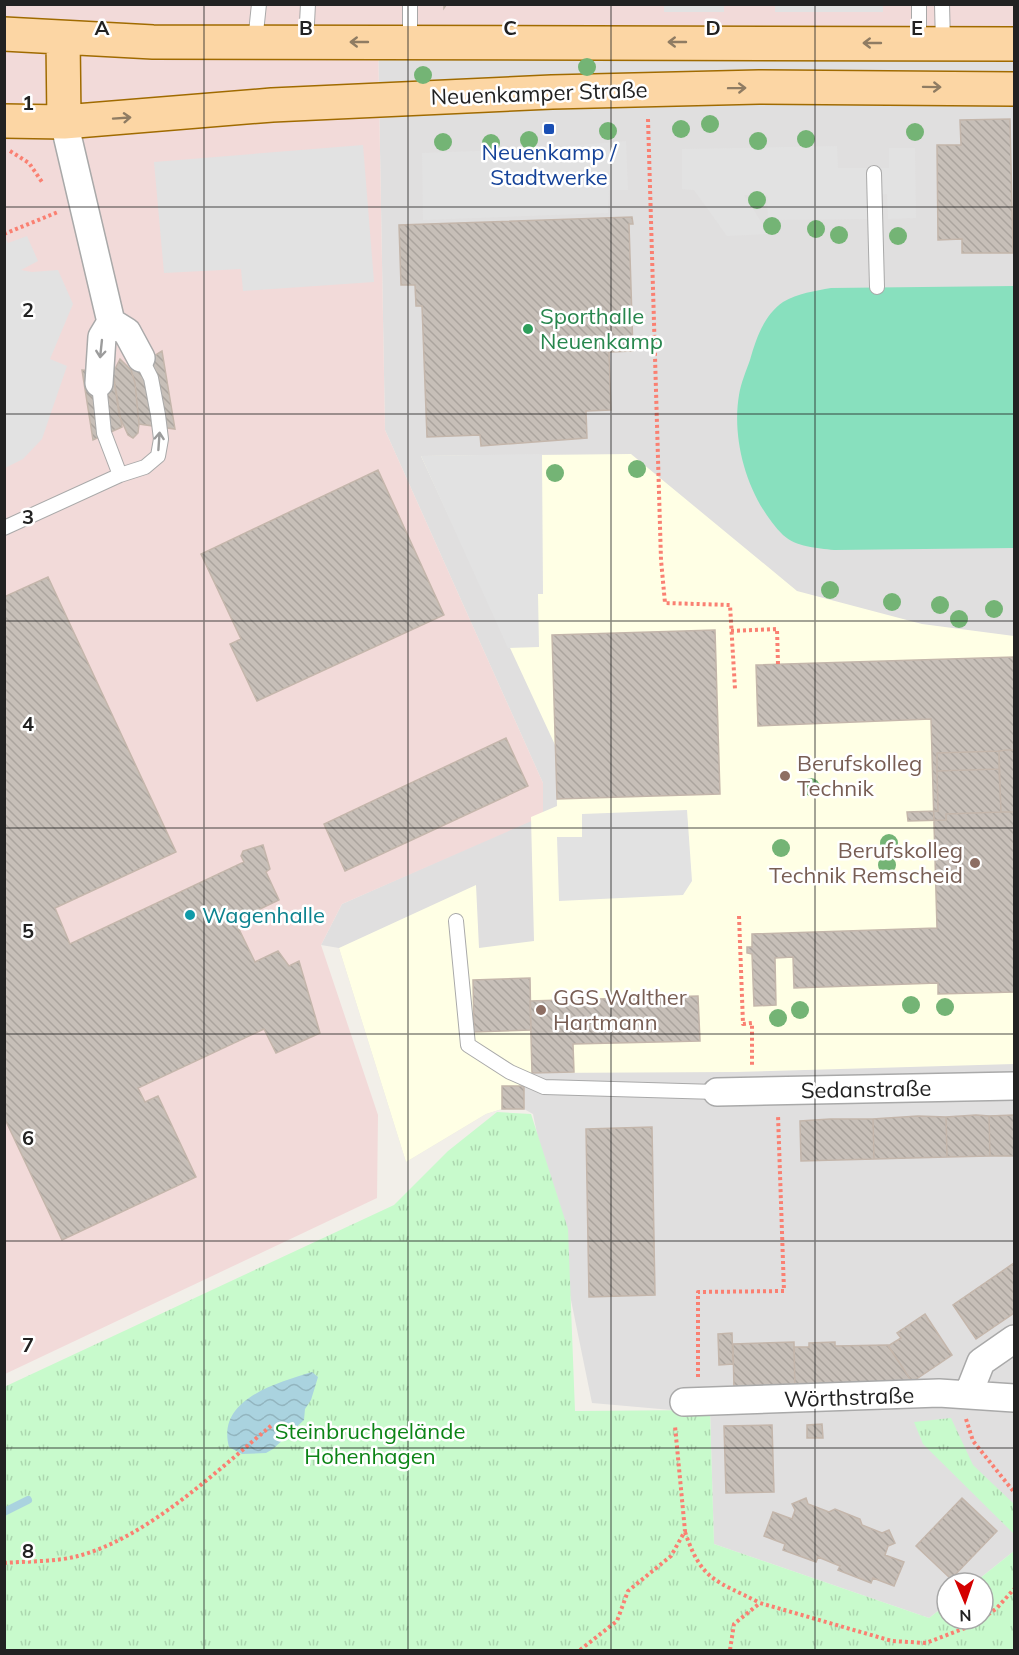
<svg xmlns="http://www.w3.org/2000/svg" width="1019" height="1655" font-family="Mulish,sans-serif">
<defs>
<pattern id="park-tufts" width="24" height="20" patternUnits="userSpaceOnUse" patternTransform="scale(1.5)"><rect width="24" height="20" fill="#c8facc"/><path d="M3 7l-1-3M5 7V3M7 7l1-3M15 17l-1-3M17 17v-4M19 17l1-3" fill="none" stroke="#acd6af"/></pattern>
<pattern id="water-waves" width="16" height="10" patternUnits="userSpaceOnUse" patternTransform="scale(1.5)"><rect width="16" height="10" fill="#aad3df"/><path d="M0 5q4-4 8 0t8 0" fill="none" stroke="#92b5bf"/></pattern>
<pattern id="building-back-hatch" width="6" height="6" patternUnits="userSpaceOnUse" patternTransform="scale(1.5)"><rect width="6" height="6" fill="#c7bfb8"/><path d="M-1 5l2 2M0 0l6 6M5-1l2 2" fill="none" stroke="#aba49e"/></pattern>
</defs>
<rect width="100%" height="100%" fill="#f2efe9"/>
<path fill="#e0dfdf" d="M1014 30V1551L974 1583H947V1604L929 1618 714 1544 710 1410 683 1411 592 1403 533 1114 524 1109H502L486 1114 406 1162 339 948 321 945 342 904 543 815V783L385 430 378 38Z"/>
<path fill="#f2dad9" d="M4 5H1014V30L378 39 385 430 543 783V816L342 904 321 945 378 1115 377 1198 5 1374Z"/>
<path fill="#ffffe5" d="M631 454 797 591 922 624 1014 636V1064L736 1072 533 1073 524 1086V1109H502L486 1114 406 1162 339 948 476 885 479 948 534 941 531 817 557 806 556 747 421 456Z"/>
<path fill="url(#park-tufts)" d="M497 1112 531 1114 568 1229 575 1411 710 1410 714 1544 929 1618 947 1604V1619H983V1583H974L1014 1551V1650H5L4 1387 394 1205 448 1151Z
M951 1418 973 1465 1014 1504V1534L923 1444 914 1422Z"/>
<path fill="#88e0be" d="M1014 286V548L834 550C817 548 796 547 783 535 749 501 731 442 739 395 741 383 746 371 750 360 756 339 764 315 783 302 798 293 815 291 831 288Z"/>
<path fill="#e2e2e2" d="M664 5H724V12H664Z
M775 5H883V12H775Z
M626 141 628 190H609L608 213 423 220 422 153 534 149Z
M363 145 374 282 243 291 241 269 164 273 154 162Z
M837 146 838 168H889V148H915L916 218 888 219 887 194 868 195 869 219 768 220 767 195H744L769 234 727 236 694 190 682 189V149Z
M4 236 8 243 27 236 38 261 21 270 32 272 58 270 73 304 50 359 67 366 42 439 23 459 5 468Z
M542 454 543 594H538L539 647 508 648 421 456Z
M687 810 692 881 683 895 559 901 557 837H582V814Z"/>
<path fill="url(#water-waves)" d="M312 1372 318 1377 311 1400 305 1409 304 1420 273 1449 266 1453 242 1454 229 1447C216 1399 277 1383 312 1372Z"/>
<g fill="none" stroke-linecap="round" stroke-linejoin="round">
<path stroke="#aad3df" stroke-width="8" d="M4 1512 28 1500"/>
</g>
<path fill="url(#building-back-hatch)" stroke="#c4b6ab" stroke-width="1.5" d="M444 4H571L446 5 444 8Z
M1010 119 1013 253H962V239L938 240 937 145H961L960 120Z
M632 217 633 224H629L633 351 609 352 611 410 586 411 587 438 481 446 480 435 427 437 422 306H416L415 285H401L399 225Z
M162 351 175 429 139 424 135 383 131 370Z
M120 359 131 370 135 383 139 424 138 433 133 438 128 435 119 415 113 373Z
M82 370 113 373 122 427 93 440Z
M378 470 444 615 257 701 230 644 241 639 201 554Z
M48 577 176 852 55 908 70 944 244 862 241 856 243 851 263 845 270 869 266 872 279 900 235 921 255 962 278 951 289 966 299 961 320 1033 276 1053 264 1029 138 1088 145 1102 158 1096 196 1177 62 1240 4 1117V597Z
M715 630 720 794 557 799 552 635Z
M1014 657V992L938 994V983L794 988 793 957 775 958 776 1005 754 1006 752 954 747 953V947H752V934L937 928 931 719 758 726 756 665Z
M506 738 528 786 345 871 324 824Z
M1007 750H1014V812H1001L999 751Z
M999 751V769L937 771V753Z
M999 769 1001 812 946 814V820L908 821 907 812 938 811 937 771Z
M530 978 531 1030 474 1032 473 980Z
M698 996 700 1041 573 1044 574 1072 532 1073 530 1001Z
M502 1086H524V1109H502Z
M976 1115 989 1116 990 1156 947 1157 946 1117Z
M1014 1115V1156H990L989 1116Z
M918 1116 946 1117 947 1157 874 1159 873 1119Z
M830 1119H873L874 1159 801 1161 800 1121Z
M652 1127 655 1295 589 1297 586 1129Z
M1014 1263V1313L976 1339 953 1305Z
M925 1314 952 1355 912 1382 888 1346 901 1338 897 1333Z
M732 1333 733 1364 719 1365 718 1334Z
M794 1342 795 1388 734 1390 733 1344Z
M835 1342V1346L888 1345 912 1382 795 1388 794 1347H809V1343Z
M822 1424 823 1438H807V1425Z
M772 1425 774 1492 726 1493 724 1426Z
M806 1498 808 1504 829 1512 835 1509 860 1519 862 1525 882 1533 889 1530 895 1543 888 1546 885 1555 904 1562 894 1586 873 1578 871 1583 838 1570 840 1566 818 1557 816 1562 783 1550 785 1544 764 1536 773 1512 792 1519 795 1510 792 1504Z
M962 1498 997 1531 951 1579 916 1546Z"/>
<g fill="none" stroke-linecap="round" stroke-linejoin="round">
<g stroke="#a9a9a9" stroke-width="16">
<path id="lane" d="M410 4V43
M919 4V43
M942 4 943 43
M255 42 259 4
M306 42 308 4
M874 173 877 287
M99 383 104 433 120 475
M4 528 120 475 145 467 158 456 161 439 158 415 151 378 141 358
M456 921 468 1045 510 1072 544 1087 717 1092"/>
</g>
<g stroke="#a9a9a9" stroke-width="30">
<path id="street" d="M64 122 111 322
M99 383 102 337 111 322 127 332 141 358
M717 1092 1014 1086
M968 1395 981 1362 1014 1339
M684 1402 939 1393 1014 1398"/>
</g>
<g stroke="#a06b00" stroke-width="36">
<path id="primary" d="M4 34 153 42 1014 44
M63 38 64 122
M4 121 64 122 272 105 552 92 759 87 1014 89"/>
</g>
<path stroke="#fa8072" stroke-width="4" stroke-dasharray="3 3" stroke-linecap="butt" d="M648 119 661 560 665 603 730 605 735 689
M10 151 29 163 42 182
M4 234 58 212
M731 631 777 629 778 664
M739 916 743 1024 752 1023V1067
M698 1377V1292L784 1291 778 1115
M966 1419 973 1441 1014 1492
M685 1532C702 1582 716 1580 760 1603
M4 1563C28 1561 56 1562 78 1556 147 1538 218 1470 272 1425
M983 1618 997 1608 1014 1589
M580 1650 617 1621 628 1591 671 1556 685 1531 675 1426
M730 1650 734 1624 760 1603 892 1641 926 1643 973 1625 982 1619"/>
<use href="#lane" stroke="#fff" stroke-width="14"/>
<use href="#street" stroke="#fff" stroke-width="27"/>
<use href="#primary" stroke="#fcd6a4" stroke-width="33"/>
</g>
<g fill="#74b475">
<circle cx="587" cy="67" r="9"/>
<circle cx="423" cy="75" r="9"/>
<circle cx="710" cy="124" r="9"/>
<circle cx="681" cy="129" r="9"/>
<circle cx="608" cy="131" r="9"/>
<circle cx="915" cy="132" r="9"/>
<circle cx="806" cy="139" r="9"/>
<circle cx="529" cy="140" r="9"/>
<circle cx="758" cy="141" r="9"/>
<circle cx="443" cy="142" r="9"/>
<circle cx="491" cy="143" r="9"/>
<circle cx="757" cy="200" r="9"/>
<circle cx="772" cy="226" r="9"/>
<circle cx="816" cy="229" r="9"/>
<circle cx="839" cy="235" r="9"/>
<circle cx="898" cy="236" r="9"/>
<circle cx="637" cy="469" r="9"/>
<circle cx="555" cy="473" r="9"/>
<circle cx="830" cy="590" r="9"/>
<circle cx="892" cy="602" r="9"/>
<circle cx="940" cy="605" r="9"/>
<circle cx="994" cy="609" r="9"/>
<circle cx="959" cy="619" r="9"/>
<circle cx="811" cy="787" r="9"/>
<circle cx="889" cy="843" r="9"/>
<circle cx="781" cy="848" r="9"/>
<circle cx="887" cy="865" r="9"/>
<circle cx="911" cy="1005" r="9"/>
<circle cx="945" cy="1007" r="9"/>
<circle cx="800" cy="1010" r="9"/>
<circle cx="778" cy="1018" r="9"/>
</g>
<defs><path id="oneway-shaft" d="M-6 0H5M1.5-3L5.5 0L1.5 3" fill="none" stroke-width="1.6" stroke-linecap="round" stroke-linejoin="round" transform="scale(1.5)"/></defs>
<g stroke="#8f7c63">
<use href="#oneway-shaft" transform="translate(359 42) rotate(-180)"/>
<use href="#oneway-shaft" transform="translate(677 42) rotate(-180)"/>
<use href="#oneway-shaft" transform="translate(872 43) rotate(-180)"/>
<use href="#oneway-shaft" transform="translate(932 87) rotate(1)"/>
<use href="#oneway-shaft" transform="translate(737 88) rotate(-1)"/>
<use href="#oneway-shaft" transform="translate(122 118) rotate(-4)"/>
</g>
<g stroke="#9c9c9c">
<use href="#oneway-shaft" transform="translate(101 349) rotate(96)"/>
<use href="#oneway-shaft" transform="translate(159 441) rotate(-86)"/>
</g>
<path fill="none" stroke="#222" stroke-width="1.5" stroke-opacity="0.55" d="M204 4V1650M408 4V1650M611 4V1650M815 4V1650M4 207H1014M4 414H1014M4 621H1014M4 828H1014M4 1034H1014M4 1241H1014M4 1448H1014"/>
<rect fill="#1a4fb4" stroke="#fff" stroke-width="2" x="543" y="123" width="12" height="12" rx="3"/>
<circle fill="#2e9e5b" stroke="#fff" stroke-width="2" cx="528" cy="329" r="6"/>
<g fill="#8d6e63" stroke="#fff" stroke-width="2">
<circle cx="785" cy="776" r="6"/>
<circle cx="975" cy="863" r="6"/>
<circle cx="541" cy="1010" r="6"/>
</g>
<circle fill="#0f9aa8" stroke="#fff" stroke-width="2" cx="190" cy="915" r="6"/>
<g text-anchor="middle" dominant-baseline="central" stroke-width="5" stroke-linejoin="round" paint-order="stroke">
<g font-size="22" fill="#222" stroke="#fff">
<text transform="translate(539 93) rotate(-2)">Neuenkamper Straße</text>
<text transform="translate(866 1089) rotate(-1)">Sedanstraße</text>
<text transform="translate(849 1397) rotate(-2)">Wörthstraße</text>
</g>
<g font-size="22" fill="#164399" stroke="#fff">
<text x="549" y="152">Neuenkamp /<tspan x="549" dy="25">Stadtwerke</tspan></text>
</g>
<g font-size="22" fill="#27864d" stroke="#fff" text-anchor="start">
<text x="540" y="316">Sporthalle<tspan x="540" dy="25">Neuenkamp</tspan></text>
</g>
<g font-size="22" fill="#785e54" stroke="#fff" text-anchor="start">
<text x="797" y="763">Berufskolleg<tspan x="797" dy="25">Technik</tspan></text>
<text x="963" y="850" text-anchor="end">Berufskolleg<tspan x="963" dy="25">Technik Remscheid</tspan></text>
<text x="553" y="997">GGS Walther<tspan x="553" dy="25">Hartmann</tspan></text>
</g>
<g font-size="22" fill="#0d838f" stroke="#fff" text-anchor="start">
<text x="202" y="915">Wagenhalle</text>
</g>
<g font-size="22" fill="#0c8416" stroke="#fff">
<text x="370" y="1431">Steinbruchgelände<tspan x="370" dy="25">Hohenhagen</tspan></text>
</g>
</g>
<g font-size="20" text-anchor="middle" font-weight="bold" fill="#222" stroke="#fff" stroke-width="5" stroke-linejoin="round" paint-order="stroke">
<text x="102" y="35">A</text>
<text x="306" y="35">B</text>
<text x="510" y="35">C</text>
<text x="713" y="35">D</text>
<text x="917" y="35">E</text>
<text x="28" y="110">1</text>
<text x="28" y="317">2</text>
<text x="28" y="524">3</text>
<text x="28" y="731">4</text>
<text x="28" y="938">5</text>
<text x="28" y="1145">6</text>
<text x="28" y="1352">7</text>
<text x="28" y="1558">8</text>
</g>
<rect width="1019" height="1655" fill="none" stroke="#222222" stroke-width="12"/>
<g transform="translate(965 1601) rotate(178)"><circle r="28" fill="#ffffff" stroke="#a7a7a7" stroke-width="1.5"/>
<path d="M0-4.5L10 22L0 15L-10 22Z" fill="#d40000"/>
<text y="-9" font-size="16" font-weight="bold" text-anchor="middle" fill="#222222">N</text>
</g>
</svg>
